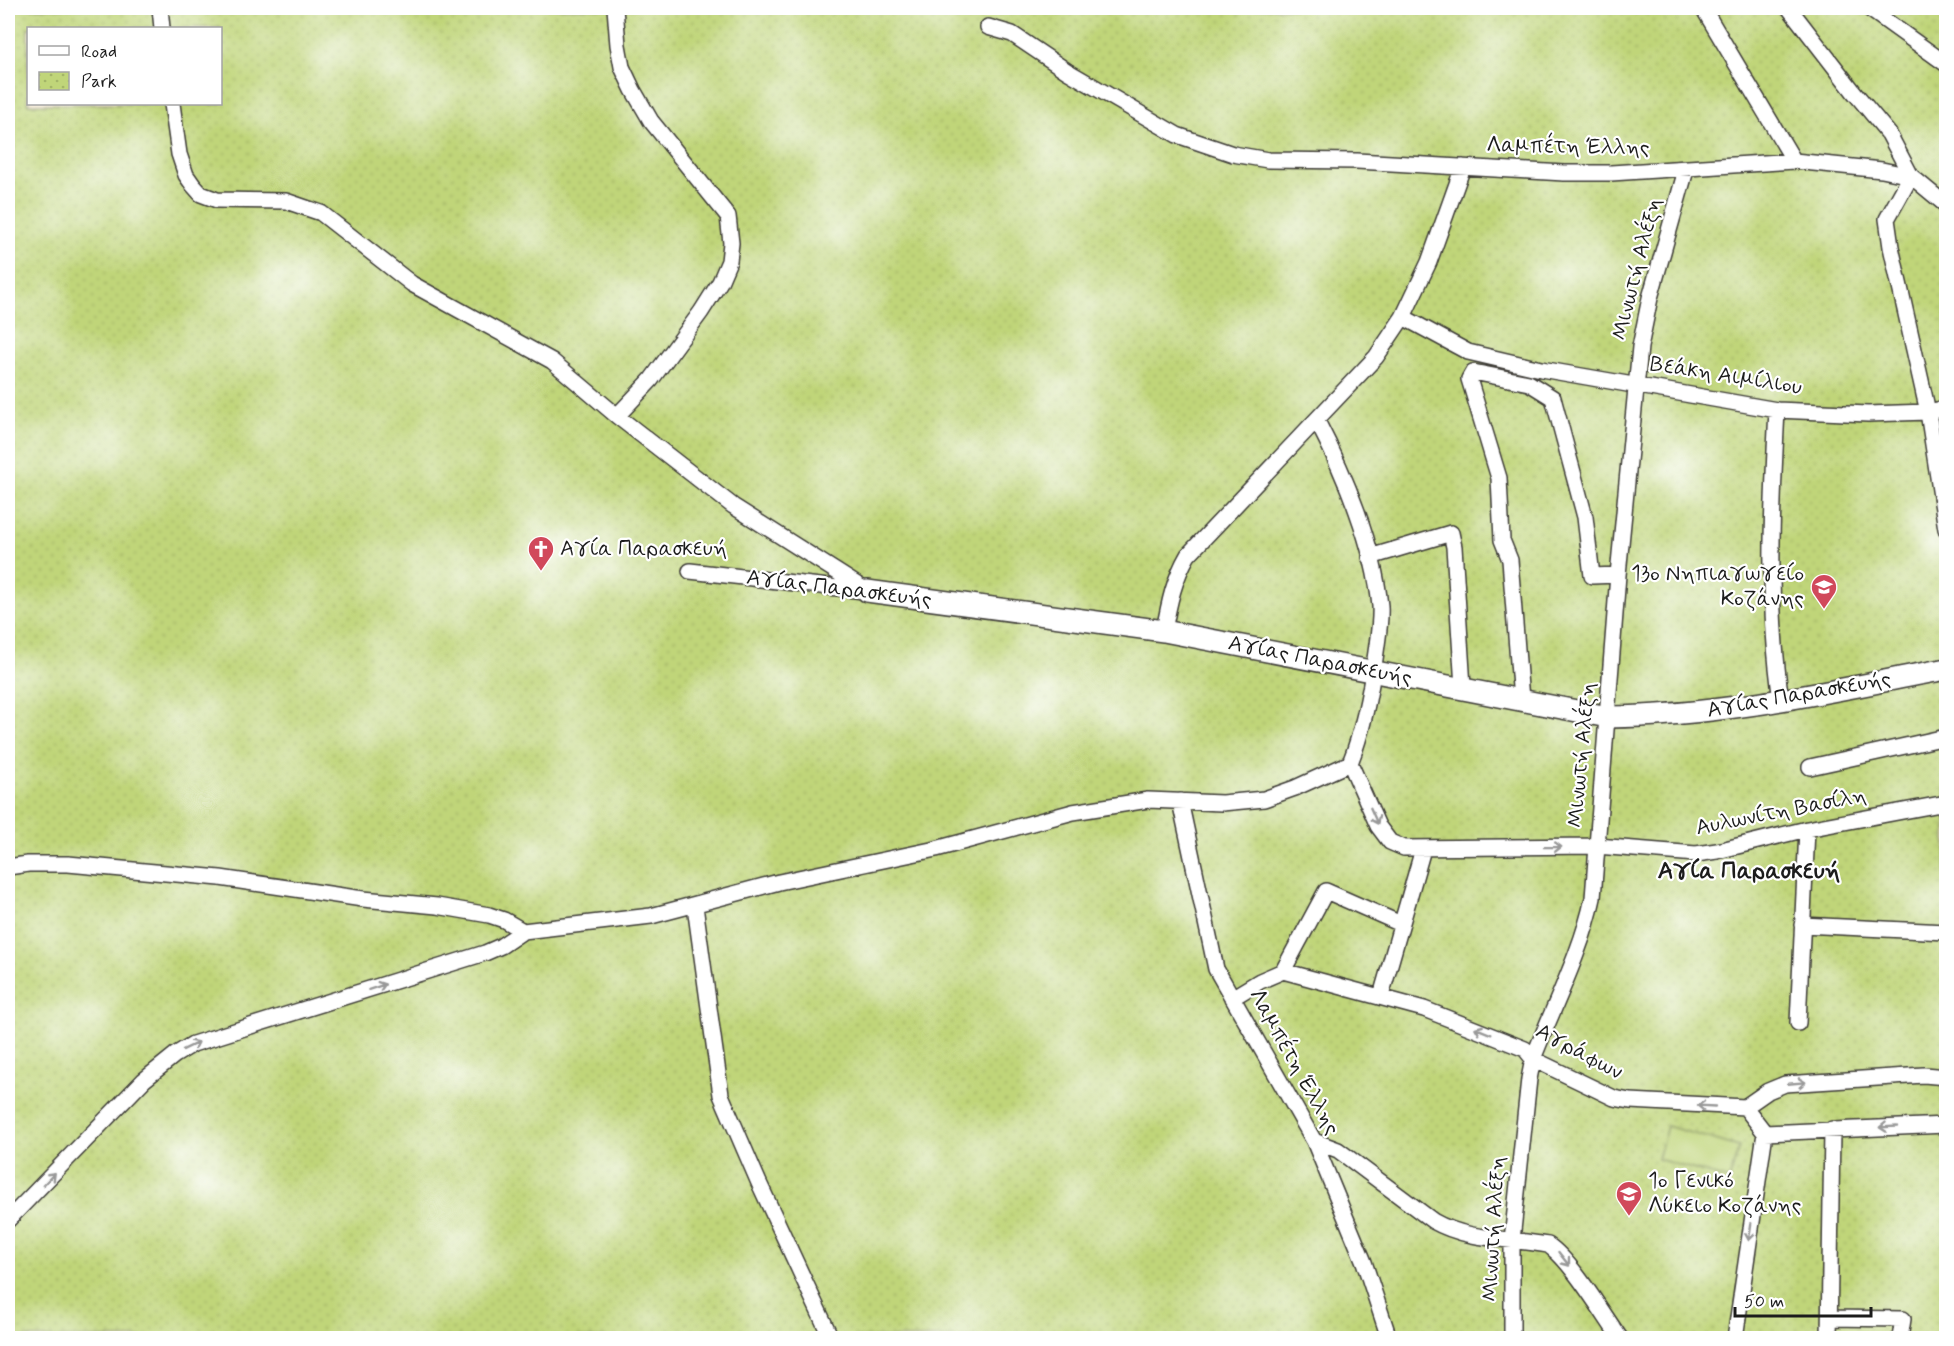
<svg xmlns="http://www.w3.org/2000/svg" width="1954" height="1346" font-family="Mynerve,sans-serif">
<defs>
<pattern id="park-dots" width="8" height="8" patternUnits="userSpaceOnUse" patternTransform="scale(1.5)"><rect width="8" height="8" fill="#c0d579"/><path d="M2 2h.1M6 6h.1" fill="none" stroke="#a4b668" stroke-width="1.8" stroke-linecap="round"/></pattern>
</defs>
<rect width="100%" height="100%" fill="#fff"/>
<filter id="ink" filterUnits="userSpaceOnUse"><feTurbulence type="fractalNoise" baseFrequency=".0167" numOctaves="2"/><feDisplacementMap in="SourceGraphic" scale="12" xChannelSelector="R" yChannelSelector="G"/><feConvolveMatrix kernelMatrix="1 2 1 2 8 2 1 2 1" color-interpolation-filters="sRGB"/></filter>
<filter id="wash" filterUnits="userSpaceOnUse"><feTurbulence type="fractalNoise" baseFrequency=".008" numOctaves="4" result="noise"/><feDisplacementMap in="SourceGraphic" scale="24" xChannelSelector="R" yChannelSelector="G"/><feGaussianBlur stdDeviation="1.35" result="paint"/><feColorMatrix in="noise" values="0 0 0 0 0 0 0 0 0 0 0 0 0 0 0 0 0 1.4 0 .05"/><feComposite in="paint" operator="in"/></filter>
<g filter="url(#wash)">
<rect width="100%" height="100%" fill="#f2e4c9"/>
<path fill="url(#park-dots)" stroke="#6e784a" stroke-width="1.5" fill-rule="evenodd" d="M8 8H1946V1338H8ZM28 28H220V104H28Z"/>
<path fill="#c0d579" stroke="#6e784a" stroke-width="1.5" d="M1667 1126 1739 1147 1729 1180 1658 1159Z"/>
</g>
<g filter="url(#ink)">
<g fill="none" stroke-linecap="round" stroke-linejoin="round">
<g stroke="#3c3a36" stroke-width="18">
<path id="street" d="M160 8 162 28
M615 8 618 45 622 67 633 90 651 121 728 216 731 243 729 261 720 282 701 312 651 380 617 416
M1703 8 1794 161
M1789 8 1854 92 1889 134 1911 176 1946 205
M1868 8 1946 64
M988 27 1012 34 1067 71 1177 135 1233 154 1268 160 1357 161 1564 173H1611L1794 161 1882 170 1911 176
M172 104 179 154 186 175 193 185 201 194 217 200 286 201 321 213 412 284 552 361 617 416 733 506 867 591
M1911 176 1887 219 1891 247 1928 412 1946 529
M1403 317 1468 352 1541 369 1777 410 1868 414 1928 412 1946 408
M1777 410C1772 506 1767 604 1781 700
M1370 557 1451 533 1454 547 1463 687
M690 571 864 591
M1164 631C1169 603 1174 579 1188 555L1376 357 1403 317 1429 262 1463 167
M1521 700 1510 560 1502 540 1499 478 1469 379 1473 372 1529 383 1553 398 1585 517 1592 576 1618 575
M1350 763 1378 826 1390 842 1404 848 1597 846 1696 854 1717 851 1807 829 1946 803
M1810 767 1946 737
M1180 801 1216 969 1314 1141 1364 1262 1389 1338
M8 867 28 864H68L220 878 363 899 437 906 489 915 504 920 523 931
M695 906 721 1095 759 1183 831 1338
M1802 925 1946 932
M1283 971 1326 891 1401 924
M1381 996 1423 849
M1232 998 1260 981 1283 971 1424 1009 1525 1049 1533 1059 1614 1098 1630 1101 1745 1107 1765 1133 1946 1125
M1798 1023 1807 829
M1745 1107 1768 1091 1785 1084 1924 1075 1946 1077
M1314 1141 1338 1150 1433 1221C1468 1241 1509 1238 1548 1245 1571 1260 1603 1314 1620 1338
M8 1220 144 1080 175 1055 193 1044 485 953 501 946 523 931 651 916 779 882 936 849 1073 812 1148 800 1222 803 1264 799 1295 788 1350 763C1364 728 1371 689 1376 652 1378 637 1381 621 1380 606 1374 545 1345 475 1317 421
M1830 1318 1903 1319 1900 1338
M1512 1338V1240L1529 1079 1533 1059C1553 1007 1582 951 1593 898L1618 575 1640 347 1650 298 1686 170
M1735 1338 1765 1133
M1829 1338 1832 1129"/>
</g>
<g stroke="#3c3a36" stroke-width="24">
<path id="secondary" d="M867 591 1164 631 1608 717C1723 716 1835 690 1946 669"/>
</g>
<use href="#street" stroke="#fff" stroke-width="15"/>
<use href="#secondary" stroke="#fff" stroke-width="21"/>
</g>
<defs><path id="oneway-shaft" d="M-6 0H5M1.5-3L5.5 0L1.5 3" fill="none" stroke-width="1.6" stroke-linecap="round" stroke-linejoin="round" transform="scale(1.5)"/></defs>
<g stroke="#999">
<use href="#oneway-shaft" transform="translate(1374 816) rotate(66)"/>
<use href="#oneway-shaft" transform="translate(1553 847) rotate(-1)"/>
<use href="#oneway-shaft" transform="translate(377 987) rotate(-18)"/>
<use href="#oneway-shaft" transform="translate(1483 1031) rotate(-158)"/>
<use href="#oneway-shaft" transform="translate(191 1046) rotate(-26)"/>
<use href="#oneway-shaft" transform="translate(1797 1083) rotate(-5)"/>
<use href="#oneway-shaft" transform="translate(1706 1106) rotate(-177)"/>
<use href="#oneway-shaft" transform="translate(1888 1127) rotate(177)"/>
<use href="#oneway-shaft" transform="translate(49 1179) rotate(-46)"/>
<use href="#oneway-shaft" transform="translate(1750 1232) rotate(98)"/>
<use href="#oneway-shaft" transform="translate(1564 1259) rotate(52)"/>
</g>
</g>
<defs>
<g id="church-pin" transform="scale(1.35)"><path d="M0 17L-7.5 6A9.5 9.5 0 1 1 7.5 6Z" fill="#d1495b" stroke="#fff"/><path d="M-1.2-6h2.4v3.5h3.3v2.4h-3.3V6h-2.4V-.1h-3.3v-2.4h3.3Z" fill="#fff"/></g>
<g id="school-pin" transform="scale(1.35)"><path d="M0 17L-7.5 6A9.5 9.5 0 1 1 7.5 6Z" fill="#d1495b" stroke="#fff"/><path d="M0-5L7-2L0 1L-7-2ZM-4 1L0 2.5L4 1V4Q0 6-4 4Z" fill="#fff"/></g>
</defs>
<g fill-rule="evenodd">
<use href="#church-pin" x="541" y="549"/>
<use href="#school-pin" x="1824" y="587"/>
<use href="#school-pin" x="1629" y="1194"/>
</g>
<g text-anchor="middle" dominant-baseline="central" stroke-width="4.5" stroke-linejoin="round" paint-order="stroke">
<g font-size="22" fill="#1c1c1c" stroke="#fff">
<text transform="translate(1568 147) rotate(1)">Λαμπέτη Έλλης</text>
<text transform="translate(1637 269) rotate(-76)">Μινωτή Αλέξη</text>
<text transform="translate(1726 376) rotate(9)">Βεάκη Αιμίλιου</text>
<text transform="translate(839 589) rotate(7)">Αγίας Παρασκευής</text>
<text transform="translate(1320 661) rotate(11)">Αγίας Παρασκευής</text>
<text transform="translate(1799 695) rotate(-10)">Αγίας Παρασκευής</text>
<text transform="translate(1582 755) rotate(-85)">Μινωτή Αλέξη</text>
<text transform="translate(1781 812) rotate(-11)">Αυλωνίτη Βασίλη</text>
<text transform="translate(1579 1052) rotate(28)">Αγράφων</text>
<text transform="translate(1294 1062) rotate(61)">Λαμπέτη Έλλης</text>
<text transform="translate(1494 1229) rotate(-87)">Μινωτή Αλέξη</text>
</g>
<g font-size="22" fill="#1c1c1c" stroke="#fff" text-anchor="start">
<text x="560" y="549">Αγία Παρασκευή</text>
<text x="1804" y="574" text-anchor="end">13ο Νηπιαγωγείο<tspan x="1804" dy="25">Κοζάνης</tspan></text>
<text x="1648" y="1181">1ο Γενικό<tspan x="1648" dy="25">Λύκειο Κοζάνης</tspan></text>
</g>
<g font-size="24" font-weight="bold" fill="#1c1c1c" stroke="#fff">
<text x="1749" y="871">Αγία Παρασκευή</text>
</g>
</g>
<rect width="1954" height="1346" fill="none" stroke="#fff" stroke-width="30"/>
<rect x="27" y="27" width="195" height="78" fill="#ffffff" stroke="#a4a4a4" stroke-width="1.5"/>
<rect x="39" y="46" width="30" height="9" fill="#ffffff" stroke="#a4a4a4" stroke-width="1.5"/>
<text x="81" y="57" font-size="18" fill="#1c1c1c">Road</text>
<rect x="39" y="72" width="30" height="18" fill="url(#park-dots)" stroke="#a4a4a4" stroke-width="1.5"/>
<text x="81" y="87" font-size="18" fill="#1c1c1c">Park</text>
<path d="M1735 1307v9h136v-9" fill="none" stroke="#1c1c1c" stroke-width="3"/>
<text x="1744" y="1307" font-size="18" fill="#1c1c1c" stroke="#ffffff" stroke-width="4.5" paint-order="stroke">50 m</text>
</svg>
